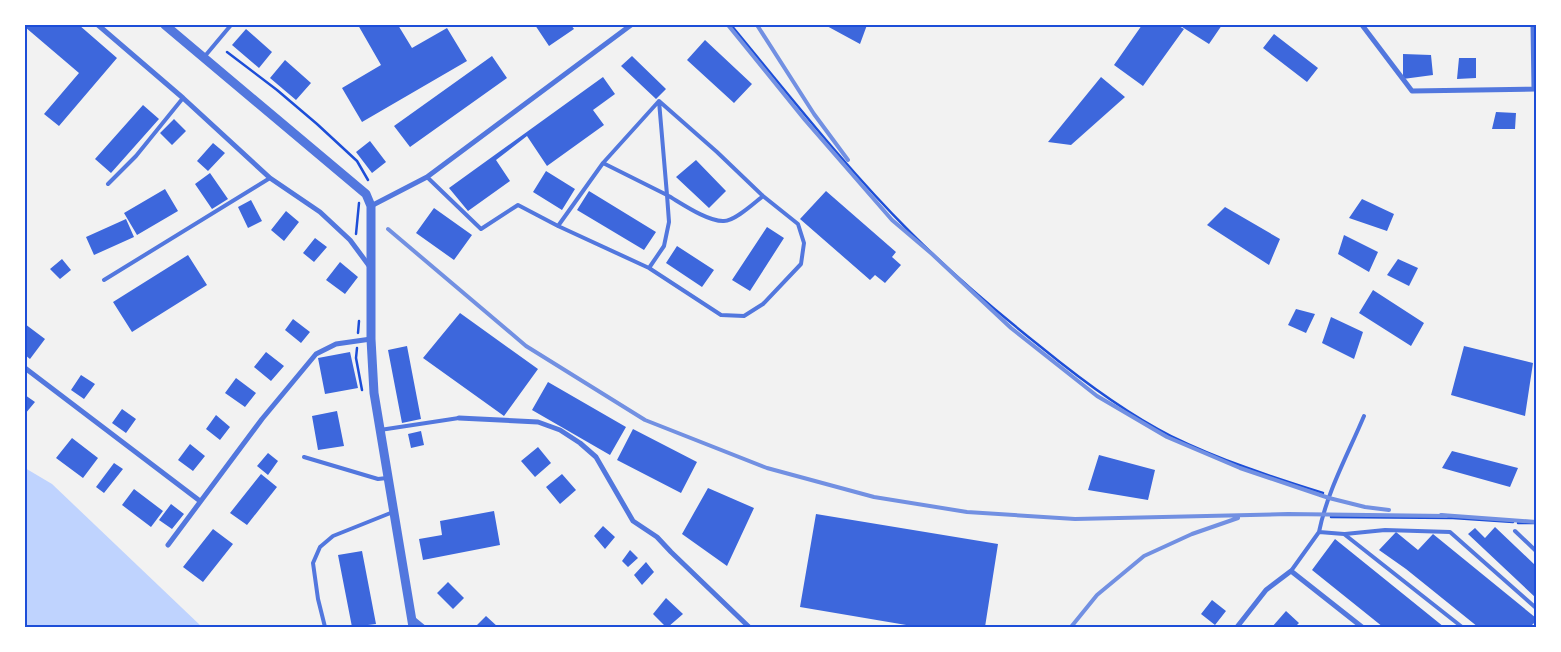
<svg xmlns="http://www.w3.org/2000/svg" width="1561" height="652" font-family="Rubik,sans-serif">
<rect width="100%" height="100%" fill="#f2f2f2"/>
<path fill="#bfd3fe" d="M25 468 52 484 202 627H25Z"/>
<path fill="#3d67dc" d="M25 25H79L117 58 59 126 44 114 79 73 25 27Z
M358 25H398L412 48 447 28 467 61 362 122 342 88 381 65Z
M535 25H571L574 29 549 46Z
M825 25H867L860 44Z
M1142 25H1177L1184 29 1143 86 1114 65Z
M1179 25H1222L1209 44Z
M246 29 272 52 259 68 232 45Z
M1274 34 1318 68 1307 82 1263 48Z
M705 40 752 84 734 103 687 60Z
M1403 54 1431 55 1433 75 1403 79Z
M492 56 507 78 410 147 394 126Z
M632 56 666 89 656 99 621 66Z
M1459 58H1476V78L1457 79Z
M285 60 311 83 296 100 270 78Z
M603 77 615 94 593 110 604 125 547 166 527 136 496 160 510 181 468 211 449 188Z
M1101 77 1125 97 1071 145 1048 142Z
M143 105 159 119 111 173 95 159Z
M1534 111H1536V142H1534Z
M1496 112 1516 113 1515 129H1492Z
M174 119 186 131 172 145 160 133Z
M370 141 386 162 372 173 356 152Z
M213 143 225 153 208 171 197 161Z
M696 160 726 191 709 208 676 177Z
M546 171 575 189 562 210 533 192Z
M210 173 228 199 212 209 195 184Z
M165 189 178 211 137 235 124 213Z
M589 191 656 232 644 250 577 210Z
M826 191 896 252 892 257 901 265 885 283 875 275 870 280 800 219Z
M1362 199 1394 214 1387 231 1349 218Z
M251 200 262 221 248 228 238 207Z
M1225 207 1280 239 1269 265 1207 225Z
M434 208 472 235 454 260 416 233Z
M286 211 299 222 284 241 271 230Z
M126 219 134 237 94 255 86 237Z
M767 227 784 238 750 291 732 280Z
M1344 235 1378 252 1369 272 1338 254Z
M315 238 327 247 314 262 303 253Z
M677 246 714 270 702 287 666 263Z
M188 255 207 285 132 332 113 302Z
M62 259 71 270 60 279 50 269Z
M1398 259 1418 268 1409 286 1387 275Z
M340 262 358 277 345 294 326 280Z
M1373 290 1424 323 1411 346 1359 313Z
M1296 309 1315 314 1306 333 1288 325Z
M460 313 538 369 504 416 423 358Z
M1331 317 1363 332 1354 359 1322 343Z
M293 319 310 332 301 343 285 330Z
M25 324 45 339 30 359 25 355Z
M407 346 421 419 402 423 388 350Z
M1464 346 1533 363 1525 416 1451 395Z
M266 352 284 366 271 381 254 367Z
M350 352 358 388 325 394 318 358Z
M81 375 95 384 84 399 71 390Z
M236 378 256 393 245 407 225 393Z
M548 382 626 427 610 455 532 410Z
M25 395 35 402 25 414Z
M122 409 136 419 126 433 112 423Z
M337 411 344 446 318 450 312 416Z
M216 415 230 427 220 440 206 429Z
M633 429 697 462 681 493 617 460Z
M421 431 424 445 411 448 408 434Z
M72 438 98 458 83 478 56 458Z
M190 444 205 456 193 471 178 460Z
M538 447 551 463 535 477 521 461Z
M1452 451 1518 468 1510 487 1442 468Z
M268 453 278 461 268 475 257 466Z
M1099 455 1155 470 1148 500 1088 490Z
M114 463 123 469 104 493 96 487Z
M261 474 277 487 247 525 230 513Z
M562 474 576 490 560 504 546 487Z
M708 488 754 508 727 566 682 534Z
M134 489 163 511 151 527 122 505Z
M171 504 184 514 172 529 159 520Z
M494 511 500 545 423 560 419 539 442 535 440 521Z
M816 514 998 544 985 627H918L800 607Z
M603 526 615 537 605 549 594 536Z
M1495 527 1536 566V598L1468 534 1475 528 1485 538Z
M213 529 233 544 203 582 183 567Z
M1396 532 1418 550 1433 534 1536 618V621L1530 627H1478L1406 569 1379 550Z
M1335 539 1444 627H1383L1312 570Z
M630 550 638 558 628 567 622 561Z
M362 551 376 624 368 625V627H352L338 555Z
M646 562 654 572 642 585 634 575Z
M448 582 464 598 453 609 437 593Z
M666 598 683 614 668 627H666L653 614Z
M1212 600 1226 611 1215 625 1201 614Z
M1286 611 1299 623 1295 627H1272Z
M486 616 498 627H475Z"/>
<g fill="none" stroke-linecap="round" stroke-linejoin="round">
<path stroke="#1d4ed8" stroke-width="2.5" d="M731 25C789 95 846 168 910 232 950 272 997 312 1041 347 1079 378 1127 414 1171 436 1220 460 1272 477 1323 493
M227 52 277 90 317 124 357 161 368 180
M356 234 359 203
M358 333 359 321
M357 348 356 358 362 390
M1331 517 1453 518 1513 522
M1518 523H1536"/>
<path stroke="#5277de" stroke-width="4" d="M205 56 231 25
M659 101 667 195C681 203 708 222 724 221 735 221 754 203 763 196
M603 163 667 195 669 222 664 246 649 268
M427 177 481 229 518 205 558 226 649 268 721 315 744 316 763 304 801 264 804 243 798 224 763 196 717 152 659 101
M108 184 136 156 183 98
M558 226 603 163 659 101
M104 280 270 178
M380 430 459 418
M304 457 378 479 387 478
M1515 531 1536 551
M1319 532C1327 492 1348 454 1364 416
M1345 534 1385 530 1450 532 1536 608
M1291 571 1319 532 1344 534 1462 627
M325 627 318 599 313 563 320 547 333 536 393 512"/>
<path stroke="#5277de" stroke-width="5" d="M98 25 183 98 270 178 320 212 350 240 370 267
M1362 25 1412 91 1536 89
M1533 25 1534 89
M371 206 427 177 631 25
M25 368 200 501
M459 418 538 422 560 430 580 443 596 457 633 521 657 537 671 552 749 627
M168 545 262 419 316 354 336 344 371 339
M412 618 423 627
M1237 627 1266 590 1291 571 1362 627"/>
<path stroke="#5277de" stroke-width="9" d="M165 25 366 194 371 206V339L374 393 413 627"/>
<path stroke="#7290e2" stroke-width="4" d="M728 25 805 120 892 220 932 254 1011 328 1097 396 1167 437 1240 468 1329 498 1365 507 1389 510
M757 25 814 114 848 160
M388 229 526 346 645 420 767 468 874 497 967 512 1075 519 1288 514 1447 516
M1441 515 1536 522
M1071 627 1097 595 1144 556 1192 534 1238 518"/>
</g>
<rect width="1561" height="652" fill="none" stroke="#ffffff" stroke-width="52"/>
<rect x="26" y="26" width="1509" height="600" fill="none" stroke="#1d4ed8" stroke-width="2"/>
</svg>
